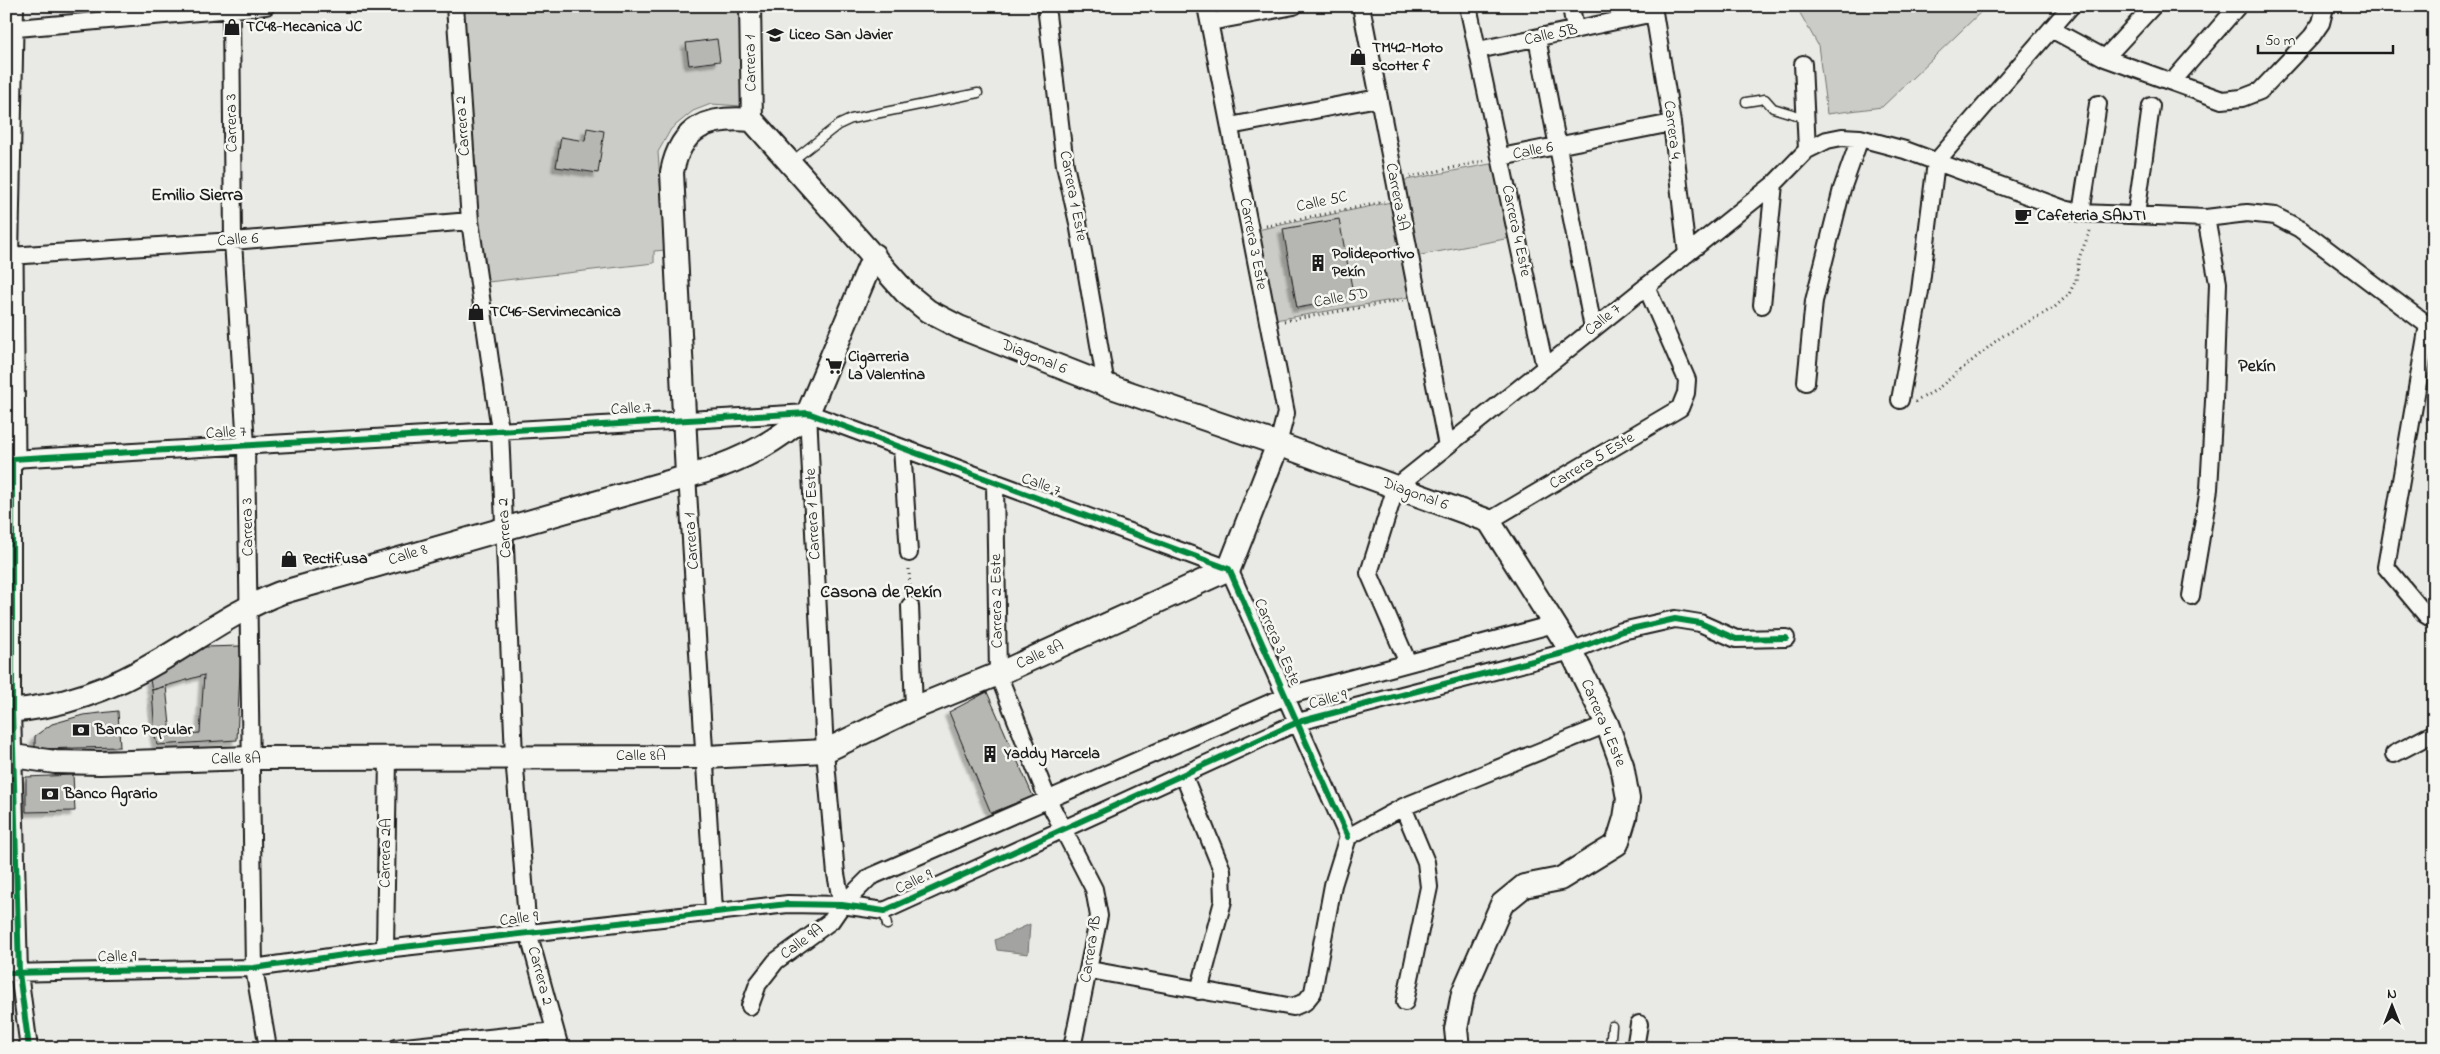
<svg xmlns="http://www.w3.org/2000/svg" width="2440" height="1054" font-family="'Indie Flower',sans-serif">
<defs>
<filter id="shadow"><feDropShadow dx="-4.5" dy="4.5" stdDeviation="1" flood-color="#0004"/></filter>
</defs>
<rect width="100%" height="100%" fill="#e9e9e5"/>
<filter id="ink" filterUnits="userSpaceOnUse"><feTurbulence type="fractalNoise" baseFrequency=".02" numOctaves="2"/><feDisplacementMap in="SourceGraphic" scale="10" xChannelSelector="R" yChannelSelector="G"/><feConvolveMatrix kernelMatrix="1 2 1 2 8 2 1 2 1" color-interpolation-filters="sRGB"/></filter>
<g filter="url(#ink)">
<path fill="#cbcbc7" stroke="#747472" d="M464 6H743L741 106 711 104 693 111 671 129 658 152 665 250 654 251V263L488 282 477 220Z
M1796 6H1987L1882 107 1827 114 1818 45Z
M1495 163 1510 238 1416 256 1401 181Z
M1391 202 1410 297 1275 320 1257 230Z"/>
<path fill="#a3a3a1" stroke="#6d6d6c" d="M1030 924 1028 954 997 950 995 940Z"/>
<path fill="#b6b6b3" stroke="#1c1c1c" filter="url(#shadow)" d="M717 39 720 61 689 65 686 43Z
M587 128 604 131 598 173 556 167 561 137 585 141Z
M1339 219 1354 298 1297 308 1283 229Z
M241 646 237 740 157 745 155 736 200 733 204 675 152 690 150 680 205 647Z
M166 686 171 735 155 736 152 690Z
M987 692 1033 796 991 813 949 712Z
M118 711 120 747 35 749V736L52 724 83 715Z
M73 775 75 811 26 812V777Z"/>
<g fill="none" stroke-linecap="round" stroke-linejoin="round">
<g stroke="#1c1c1c" stroke-width="11">
<path id="service" d="M1746 102 1765 99 1773 108 1806 118
M792 161 838 125 851 119 978 93
M884 911 887 925
M1610 1048 1612 1026"/>
</g>
<g stroke="#1c1c1c" stroke-width="20">
<path id="minor" d="M15 6 10 256 233 241 470 221
M231 6 233 241 246 445 254 968 268 1048
M455 6 470 221 500 430 514 756 528 932 560 1048
M1046 6 1065 165 1078 223 1106 385
M1206 6 1286 413 1278 444
M1361 6 1447 446
M1468 6 1545 368
M1571 6 1575 30
M1653 6 1672 123 1687 254
M1210 22 1294 6
M6 29 266 6
M2051 29 2105 58 2222 100 2242 98 2260 91 2312 36 2321 23 2324 11 2322 6
M1537 38 1593 328
M1478 50 1654 13
M2105 58 2153 6
M1803 64 1807 150
M2172 82 2238 6
M1230 126 1378 98
M1501 157 1672 123
M2081 213 2098 104
M2136 215 2151 106
M1762 305 1774 184
M2428 325 2386 567 2426 615 2434 620
M1806 382 1814 301 1842 189 1860 138
M1900 400 1920 291 1936 162 2071 6
M808 413 825 751 836 874 842 905
M902 448 909 553
M687 475 714 910
M995 482 998 674 1048 800 1094 889 1099 916 1072 1048
M1489 521 1680 408 1686 393 1687 380 1646 286
M2191 596 2209 489 2214 401 2218 283 2206 218
M910 606 914 708
M1408 663 1369 573 1396 487 1774 184 1807 150 1827 140 1842 137 1860 138 1905 150 2064 209 2081 213 2206 218 2247 213 2275 216 2300 229 2434 330
M2394 754 2434 733
M1183 774 1222 870 1223 901 1199 991
M1403 807 1426 862 1429 887 1405 1002
M385 949 388 758
M1090 970 1293 1007 1305 1002 1313 992 1333 885 1348 837 1403 807 1607 724
M6 973 254 968 385 949 788 904 842 905 884 911 1298 722 1571 651 1622 631 1675 619 1700 623 1736 639 1786 638
M750 1006 758 984 776 961 831 921 842 905 870 877 1286 696 1554 624
M29 1048 19 973 12 710V459L808 413 1229 569 1348 837
M396 1048 555 1031
M1635 1048 1639 1024"/>
</g>
<g stroke="#1c1c1c" stroke-width="24">
<path id="tertiary" d="M750 6 752 120"/>
</g>
<g stroke="#1c1c1c" stroke-width="26">
<path id="secondary" d="M687 475 672 172C681 126 709 116 752 120L906 293 928 311 959 327 1106 385 1278 444 1489 521 1571 651 1607 724 1622 765 1628 799 1625 818 1617 844 1560 879 1524 886 1502 904 1463 993 1456 1029 1458 1048
M6 711C62 708 116 687 164 658 203 635 236 610 280 593L703 472C743 459 777 442 808 413L874 255
M6 755 55 762 100 763 251 758 706 757 825 751 914 708 998 674 1229 569 1278 444"/>
</g>
<g stroke="#1c1c1c" stroke-width="29">
<path id="primary" d="M6 256H10L12 459H6"/>
</g>
<path stroke="#1c1c1c" stroke-width="3" stroke-dasharray="1 4" stroke-linecap="butt" d="M1410 177 1484 161
M1266 226 1384 202
M1284 321 1403 300
M1915 402 1936 390 2001 337 2055 307 2069 294 2076 280 2079 258 2090 231
M909 569 910 590"/>
<use href="#service" stroke="#f6f6f2" stroke-width="8"/>
<use href="#minor" stroke="#f6f6f2" stroke-width="16"/>
<use href="#tertiary" stroke="#f6f6f2" stroke-width="20"/>
<use href="#secondary" stroke="#f6f6f2" stroke-width="22"/>
<use href="#primary" stroke="#f6f6f2" stroke-width="25"/>
<g stroke="#f6f6f2" stroke-width="9">
<path id="cycleway" d="M6 973 254 968 385 949 788 904 842 905 884 911 1298 722 1571 651 1622 631 1675 619 1700 623 1736 639 1786 638
M29 1048 19 973 12 710V459L808 413 1229 569 1348 837"/>
</g>
<use href="#cycleway" stroke="#00873e" stroke-width="6"/>
</g>
</g>
<defs>
<g id="shop-bare" transform="scale(1.35)"><path d="M-5-2.5h2.3a2.7 3.5 0 0 1 5.4 0H5L5.5 6h-11ZM-1.5-2.5h3a1.5 2.3 0 0 0-3 0Z" fill="#1c1c1c" stroke="#f6f6f2" stroke-width="2.5" paint-order="stroke"/></g>
<g id="school-bare" transform="scale(1.35)"><path d="M0-5L7-2L0 1L-7-2ZM-4 1L0 2.5L4 1V4Q0 6-4 4Z" fill="#1c1c1c" stroke="#f6f6f2" stroke-width="2.5" paint-order="stroke"/></g>
<g id="cafe-bare" transform="scale(1.35)"><path d="M-5.5-4.5H6V0H3Q3 3.5 0 3.5H-2.5Q-5.5 3.5-5.5 0ZM3-3.2v2h1.7v-2ZM-6 4.5H4V6H-6Z" fill="#1c1c1c" stroke="#f6f6f2" stroke-width="2.5" paint-order="stroke"/></g>
<g id="building-bare" transform="scale(1.35)"><path d="M-4-6H4V6H1V3H-1V6H-4ZM-2.5-4.3h1.7v1.8h-1.7ZM.8-4.3h1.7v1.8H.8ZM-2.5-1h1.7V.8h-1.7ZM.8-1h1.7V.8H.8Z" fill="#1c1c1c" stroke="#f6f6f2" stroke-width="2.5" paint-order="stroke"/></g>
<g id="supermarket-bare" transform="scale(1.35)"><path d="M-6-5.5h2.5l.6 2H6L4.5 2H-2.5L-4.4-4H-6ZM-1.5 3.2a1.3 1.3 0 1 0 .1 0ZM3 3.2a1.3 1.3 0 1 0 .1 0Z" fill="#1c1c1c" stroke="#f6f6f2" stroke-width="2.5" paint-order="stroke"/></g>
<g id="bank-bare" transform="scale(1.35)"><path d="M-6-4H6V4H-6ZM0-2.3a2.3 2.3 0 1 0 0 4.6a2.3 2.3 0 1 0 0-4.6Z" fill="#1c1c1c" stroke="#f6f6f2" stroke-width="2.5" paint-order="stroke"/></g>
</defs>
<g fill-rule="evenodd">
<use href="#shop-bare" x="232" y="27"/>
<use href="#school-bare" x="775" y="35"/>
<use href="#shop-bare" x="1358" y="57"/>
<use href="#cafe-bare" x="2023" y="216"/>
<use href="#building-bare" x="1318" y="263"/>
<use href="#shop-bare" x="476" y="312"/>
<use href="#supermarket-bare" x="834" y="366"/>
<use href="#shop-bare" x="289" y="559"/>
<use href="#bank-bare" x="81" y="730"/>
<use href="#building-bare" x="990" y="754"/>
<use href="#bank-bare" x="50" y="794"/>
</g>
<g text-anchor="middle" dominant-baseline="central" stroke-width="5" stroke-linejoin="round" paint-order="stroke">
<g font-size="16" font-weight="bold" fill="#1c1c1c" stroke="#f6f6f2" text-anchor="start">
<text x="246" y="27">TC48-Mecanica JC</text>
<text x="789" y="35">Liceo San Javier</text>
<text x="1372" y="48">TM42-Moto<tspan x="1372" dy="18">scotter f</tspan></text>
<text x="2037" y="216">Cafeteria SANTI</text>
<text x="1332" y="254">Polideportivo<tspan x="1332" dy="18">Pekín</tspan></text>
<text x="490" y="312">TC46-Servimecanica</text>
<text x="848" y="357">Cigarreria<tspan x="848" dy="18">La Valentina</tspan></text>
<text x="303" y="559">Rectifusa</text>
<text x="95" y="730">Banco Popular</text>
<text x="1004" y="754">Yaddy Marcela</text>
<text x="64" y="794">Banco Agrario</text>
</g>
<g font-size="16" fill="#1c1c1c" stroke="#f6f6f2">
<text transform="translate(1551 35) rotate(-12)">Calle 5B</text>
<text transform="translate(751 63) rotate(-91)">Carrera 1</text>
<text transform="translate(232 123) rotate(-91)">Carrera 3</text>
<text transform="translate(463 126) rotate(-94)">Carrera 2</text>
<text transform="translate(1672 130) rotate(83)">Carrera 4</text>
<text transform="translate(1533 151) rotate(-11)">Calle 6</text>
<text transform="translate(1073 196) rotate(79)">Carrera 1 Este</text>
<text transform="translate(1397 197) rotate(79)">Carrera 3A</text>
<text transform="translate(1322 202) rotate(-12)">Calle 5C</text>
<text transform="translate(1516 231) rotate(78)">Carrera 4 Este</text>
<text transform="translate(238 240) rotate(-4)">Calle 6</text>
<text transform="translate(1253 244) rotate(79)">Carrera 3 Este</text>
<text transform="translate(1341 298) rotate(-10)">Calle 5D</text>
<text transform="translate(1603 320) rotate(-39)">Calle 7</text>
<text transform="translate(1034 357) rotate(22)">Diagonal 6</text>
<text transform="translate(631 409) rotate(-3)">Calle 7</text>
<text transform="translate(226 433) rotate(-3)">Calle 7</text>
<text transform="translate(1592 461) rotate(-31)">Carrera 5 Este</text>
<text transform="translate(1041 485) rotate(20)">Calle 7</text>
<text transform="translate(1415 494) rotate(20)">Diagonal 6</text>
<text transform="translate(813 514) rotate(-93)">Carrera 1 Este</text>
<text transform="translate(248 527) rotate(-91)">Carrera 3</text>
<text transform="translate(505 528) rotate(-93)">Carrera 2</text>
<text transform="translate(692 541) rotate(-94)">Carrera 1</text>
<text transform="translate(408 555) rotate(-17)">Calle 8</text>
<text transform="translate(997 601) rotate(-91)">Carrera 2 Este</text>
<text transform="translate(1277 642) rotate(66)">Carrera 3 Este</text>
<text transform="translate(1040 655) rotate(-24)">Calle 8A</text>
<text transform="translate(1328 700) rotate(-14)">Calle 9</text>
<text transform="translate(1603 723) rotate(67)">Carrera 4 Este</text>
<text x="641" y="756">Calle 8A</text>
<text transform="translate(236 759) rotate(-1)">Calle 8A</text>
<text transform="translate(386 853) rotate(-89)">Carrera 2A</text>
<text transform="translate(914 882) rotate(-25)">Calle 9</text>
<text transform="translate(519 919) rotate(-7)">Calle 9</text>
<text transform="translate(802 942) rotate(-36)">Calle 9A</text>
<text transform="translate(1091 949) rotate(-81)">Carrera 1B</text>
<text transform="translate(117 957) rotate(-1)">Calle 9</text>
<text transform="translate(540 976) rotate(75)">Carrera 2</text>
</g>
<g font-size="18" font-weight="bold" fill="#1c1c1c" stroke="#f6f6f2">
<text x="197" y="196">Emilio Sierra</text>
<text x="2257" y="367">Pekín</text>
<text x="881" y="593">Casona de Pekín</text>
</g>
</g>
<rect width="2440" height="1054" fill="none" stroke="#f6f6f2" stroke-width="25"/>
<rect x="12" y="12" width="2415" height="1029" fill="none" stroke="#1c1c1c" stroke-width="2" filter="url(#ink)"/>
<g transform="translate(2392 1006)" stroke="#f6f6f2" stroke-width="4" paint-order="stroke">
<path d="M0-4L9 19L0 12L-9 19Z" fill="#1c1c1c"/>
<text y="-8" font-size="14" font-weight="bold" text-anchor="middle" fill="#1c1c1c">N</text>
</g>
<path d="M2258 45v8h135v-8" fill="none" stroke="#1c1c1c" stroke-width="2.5"/>
<text x="2265" y="45" font-size="15" fill="#1c1c1c" stroke="#f6f6f2" stroke-width="4" paint-order="stroke">50 m</text>
</svg>
